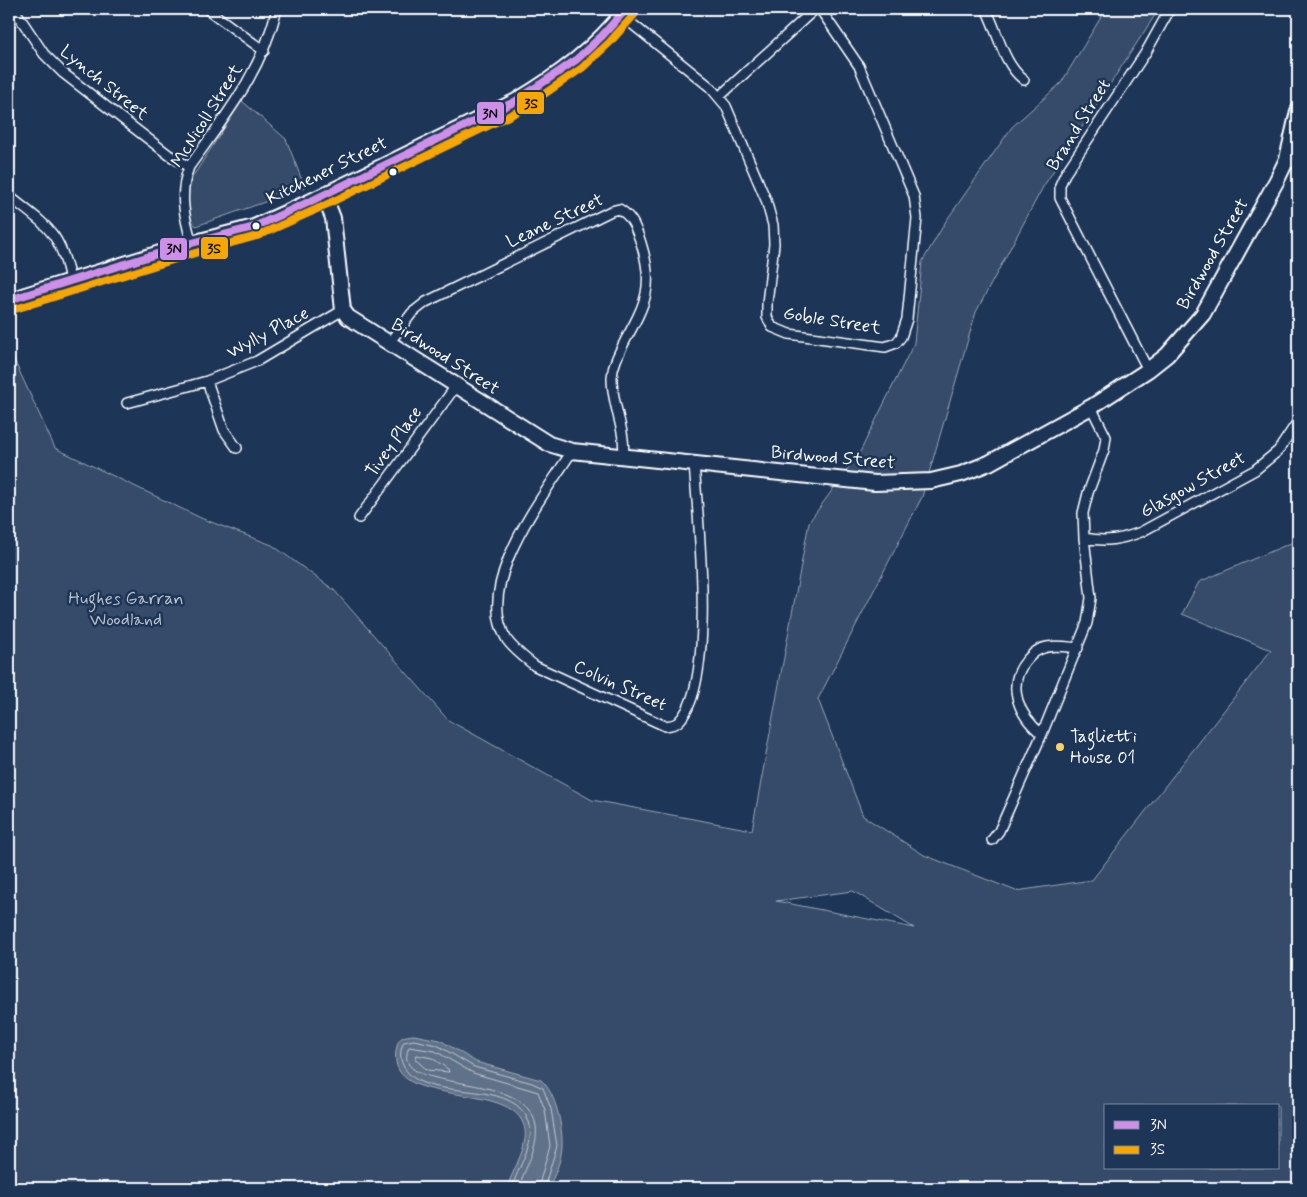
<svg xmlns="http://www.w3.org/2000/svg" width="1307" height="1197" font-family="Mynerve,sans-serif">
<rect width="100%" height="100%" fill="#1d3557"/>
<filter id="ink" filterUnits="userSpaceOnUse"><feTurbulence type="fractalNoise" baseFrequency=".02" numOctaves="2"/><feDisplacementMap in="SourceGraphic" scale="10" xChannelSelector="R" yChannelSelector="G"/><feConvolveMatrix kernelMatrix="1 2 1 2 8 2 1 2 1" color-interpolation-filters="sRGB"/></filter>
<g filter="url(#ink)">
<path fill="#364b69" stroke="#9aa5b4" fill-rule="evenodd" d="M1106 9H1159L1043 187 976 312 922 497 818 699 863 816 924 855 1016 891 1092 880 1271 650 1182 614 1199 582 1298 540V1188H9V349L55 448 203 519 272 545 334 590 448 720 592 800 752 830 809 522 860 452 914 343 922 262 946 221 1012 127 1061 83ZM853 891 914 928 776 901ZM1106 1106H1278V1168H1106Z
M242 101 286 139 305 188 196 226C185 214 187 191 193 176Z"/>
<path fill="#617289" stroke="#a0aab8" d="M414 1035 440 1040 476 1062 541 1080C556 1093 563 1127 562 1147 561 1161 555 1176 548 1188H507C512 1170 532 1142 523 1123 504 1079 381 1111 397 1046 399 1036 405 1036 414 1035Z"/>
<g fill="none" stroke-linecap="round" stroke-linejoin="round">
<path stroke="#c0c7d0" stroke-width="1" d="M417 1055 432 1058 448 1069 449 1072 427 1070 415 1059Z
M512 1188C517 1168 536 1143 529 1122 515 1083 450 1096 421 1082 405 1075 395 1058 404 1042L414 1040 437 1045 474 1067 532 1083 543 1088 551 1109 557 1146 544 1188
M519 1188C524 1168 539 1148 536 1126 526 1066 387 1097 409 1047L435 1051 473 1073 538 1092 545 1110 550 1146 538 1188"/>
<g stroke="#fff" stroke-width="12">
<path id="street" d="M14 9 44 54 63 73 169 155 189 167
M207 9 264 51
M390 9 392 10
M986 9C998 32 1003 64 1024 80
M621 15 710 87 726 106 766 200 773 225 774 244 767 303V317L772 327 789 334 885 347 896 343 901 337 907 319 917 218 914 196 859 66 820 9
M720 96 815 9
M1287 159 1298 165
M9 196C46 226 60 230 70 280
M192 243C184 217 179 193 189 167 226 115 261 73 277 9
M389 343 412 313 426 302 611 211 619 209C633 217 636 229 641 243 655 287 645 304 625 341 619 353 613 364 612 377 611 404 627 431 623 457
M1148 370 1060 198V185L1065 174 1146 52 1170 9
M207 381 224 430 237 448
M127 403 207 381 257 361 343 310
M572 451C544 496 472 585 507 640 515 651 525 658 535 666L665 726C670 725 676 725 679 721 717 683 698 518 694 464
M359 518 456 386
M1084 538C1106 542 1120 540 1141 532L1255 470 1278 451 1298 421
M1042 734C1020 717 1005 686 1026 661 1032 654 1037 649 1047 647 1058 645 1068 647 1078 648
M992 840 999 831 1042 734 1087 623 1091 598 1084 538 1083 513 1088 493 1104 450 1106 437 1091 407"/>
</g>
<g stroke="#fff" stroke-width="18">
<path id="secondary" d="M324 195 333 218 343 310 348 317 549 444 572 451 875 483 931 481 961 474 989 463 1091 407 1148 370 1167 355 1203 314 1277 180 1287 159 1298 111
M9 300 192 243 254 227 309 202 516 101C558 76 596 48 626 9"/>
</g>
<use href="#street" stroke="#1d3557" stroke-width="9"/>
<use href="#secondary" stroke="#1d3557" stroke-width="14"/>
<g stroke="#1d3557" stroke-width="11">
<path id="bus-1" d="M9 300 192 243 254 227 309 202 516 101 576 60 602 36 626 9"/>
</g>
<g stroke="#1d3557" stroke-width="11">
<path id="bus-2" d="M12 310 195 253 257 236 313 211 521 110 582 68 609 43 634 15"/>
</g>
<use href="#bus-1" stroke="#ce8fe9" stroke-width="8"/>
<use href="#bus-2" stroke="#f7a600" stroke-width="8"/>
</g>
</g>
<g fill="#fff" stroke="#1d3557" stroke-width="2">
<circle cx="393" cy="172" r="4.5"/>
<circle cx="256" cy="226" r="4.5"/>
</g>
<circle fill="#ffd166" stroke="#1d3557" stroke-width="2" cx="1060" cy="747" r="5"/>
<g text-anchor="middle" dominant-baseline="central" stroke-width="5" stroke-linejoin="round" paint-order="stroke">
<g font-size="18" fill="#fff" stroke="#1d3557">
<text transform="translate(104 83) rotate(39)">Lynch Street</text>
<text transform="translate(207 116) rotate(-58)">McNicoll Street</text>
<text transform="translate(1079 125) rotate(-58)">Brand Street</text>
<text transform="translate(327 171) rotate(-26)">Kitchener Street</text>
<text transform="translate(555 221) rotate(-25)">Leane Street</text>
<text transform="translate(1213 254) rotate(-60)">Birdwood Street</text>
<text transform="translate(832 321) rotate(9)">Goble Street</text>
<text transform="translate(268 333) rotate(-28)">Wylly Place</text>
<text transform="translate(445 357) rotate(33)">Birdwood Street</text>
<text transform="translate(394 442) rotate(-54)">Tivey Place</text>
<text transform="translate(833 458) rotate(5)">Birdwood Street</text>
<text transform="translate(1193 485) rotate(-29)">Glasgow Street</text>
<text transform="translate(620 686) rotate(24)">Colvin Street</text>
</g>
<g font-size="18" fill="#b9c0ca" stroke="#1d3557">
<text x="126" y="599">Hughes Garran<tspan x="126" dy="21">Woodland</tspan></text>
</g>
<g font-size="18" fill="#fff" stroke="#1d3557" text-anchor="start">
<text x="1070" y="737">Taglietti<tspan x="1070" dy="21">House 01</tspan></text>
</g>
</g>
<g stroke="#1d3557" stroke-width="2">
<rect x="516" y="91" width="29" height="24" rx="5" fill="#f7a600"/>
<rect x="476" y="101" width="29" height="24" rx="5" fill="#ce8fe9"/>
<rect x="200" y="236" width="29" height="24" rx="5" fill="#f7a600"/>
<rect x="159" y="237" width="29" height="24" rx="5" fill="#ce8fe9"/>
</g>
<g font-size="14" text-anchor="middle" font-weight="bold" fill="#111">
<text x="531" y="108">3S</text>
<text x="490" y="118">3N</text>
<text x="214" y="253">3S</text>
<text x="174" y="253">3N</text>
</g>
<rect width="1307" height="1197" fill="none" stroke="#1d3557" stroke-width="30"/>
<rect x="15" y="15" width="1277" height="1167" fill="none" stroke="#fff" stroke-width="2" filter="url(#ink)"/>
<rect x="1104" y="1104" width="175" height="65" fill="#1d3557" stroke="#77869a"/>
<rect x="1114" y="1121" width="25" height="8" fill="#ce8fe9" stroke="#77869a"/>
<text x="1150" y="1130" font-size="15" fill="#ffffff">3N</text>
<rect x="1114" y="1146" width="25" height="8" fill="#f7a600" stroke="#77869a"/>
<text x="1150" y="1154" font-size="15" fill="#ffffff">3S</text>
</svg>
